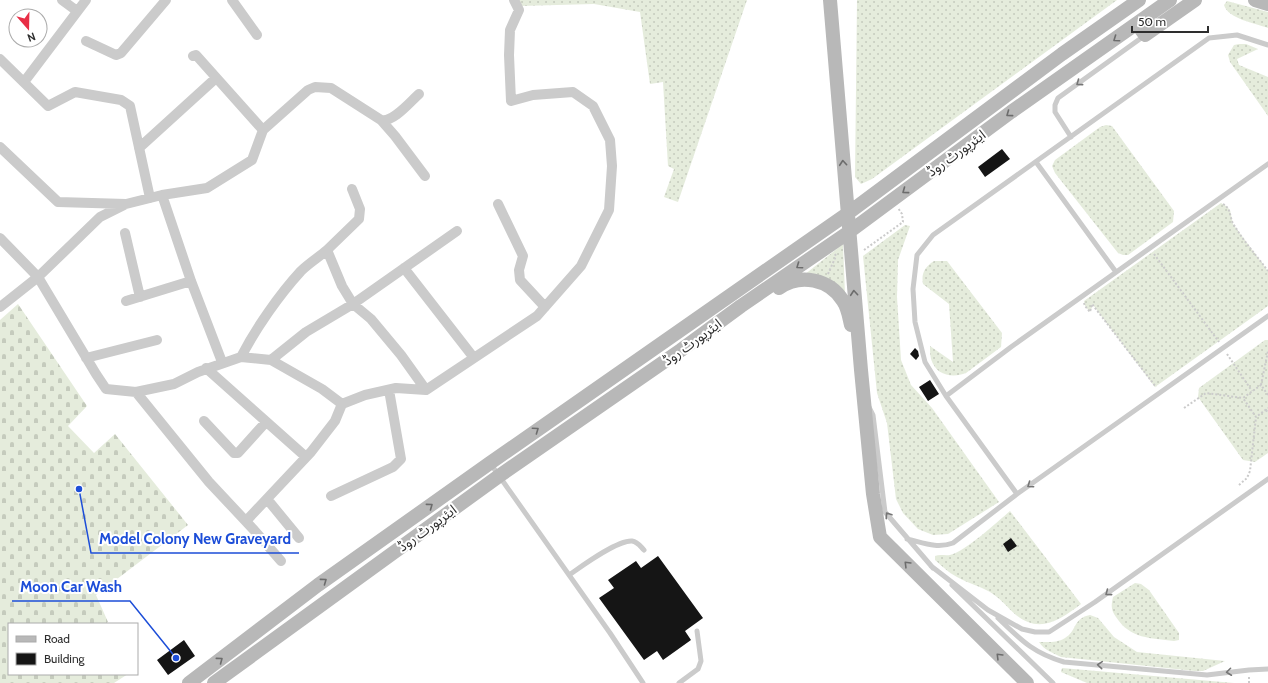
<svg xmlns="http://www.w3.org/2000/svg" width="1268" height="683" font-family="Cabin,'Noto Sans Arabic',sans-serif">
<defs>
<pattern id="grass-dots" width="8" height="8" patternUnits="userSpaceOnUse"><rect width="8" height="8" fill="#e5ecdc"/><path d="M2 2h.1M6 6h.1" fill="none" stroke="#c5cbbd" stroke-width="1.8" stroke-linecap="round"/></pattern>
<pattern id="cemetery-stones" width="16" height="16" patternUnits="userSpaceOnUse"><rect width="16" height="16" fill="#e5ecdc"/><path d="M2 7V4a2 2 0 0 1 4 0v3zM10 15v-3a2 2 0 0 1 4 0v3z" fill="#c5cbbd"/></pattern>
</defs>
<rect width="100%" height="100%" fill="#fff"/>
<path fill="url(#grass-dots)" d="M516 0H747L678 202 664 197 674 169 668 166 663 82 650 84 640 12 594 4 520 6Z
M857 0H1117L872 179 861 184 855 177Z
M1227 1 1268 12V28C1255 23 1228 19 1224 5Z
M1239 44H1246L1258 49 1237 59 1239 65 1268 77V116L1230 62 1228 55 1234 45Z
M1106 125 1112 126 1174 211 1173 222 1128 255H1123L1118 253 1055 173 1052 166 1055 160 1100 127Z
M1221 203 1226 206 1230 210 1233 224 1268 271V306L1155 387 1093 305 1090 312 1085 306 1084 301Z
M905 225 910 226 898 260 897 297 901 360 911 385 932 408 999 502 948 534 933 535 918 529 903 513 896 499 887 423 877 393 863 256Z
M843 244 845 294 804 275Z
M934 261H947L1002 333 1001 347 966 373C953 378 936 376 931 359 930 355 930 350 930 346L953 362 949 304 923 284C921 273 925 267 934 261Z
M1265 340H1268V453L1255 462 1243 460 1198 397 1199 388Z
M1010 511 1081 604C1060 620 1040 634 1016 615 1007 607 1000 598 990 592 980 586 967 583 957 577 949 573 942 566 935 560V556C940 554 945 556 950 555 966 551 997 522 1010 511Z
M1135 583 1141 584 1149 590 1179 633V640L1174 641C1151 638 1130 639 1116 617 1111 610 1111 606 1113 597Z
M1090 615 1098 618 1114 637 1137 652 1225 661 1203 671H1195L1061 657C1053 653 1044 650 1039 642 1048 642 1057 643 1065 638 1077 631 1073 618 1090 615Z
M1062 668 1234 683H1087L1061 672Z"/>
<path fill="url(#cemetery-stones)" d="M18 304 87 406 68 426 94 453 115 434 188 525 96 595 108 622 105 624H9V674H128L114 683H0V320Z"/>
<path fill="#151515" d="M1002 149 1010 159 985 177 978 167Z
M915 348 918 351 919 356 916 360 910 354Z
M930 380 939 394 928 401 919 387Z
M1011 538 1017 546 1008 552 1003 544Z
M658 556 703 618 685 631 691 640 663 660 657 651 644 660 599 598 614 588 608 580 636 561 641 568Z
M184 640 195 656 168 675 157 660Z"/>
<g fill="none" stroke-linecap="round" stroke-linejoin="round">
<path stroke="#cbcbcb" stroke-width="2" stroke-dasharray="2 2" stroke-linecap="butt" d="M1223 204C1232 209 1229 218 1234 225 1244 242 1257 256 1268 271
M864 250 903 222 902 214 898 208
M1154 254 1219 342
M828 274 836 256 835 254
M1084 303 1085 306 1090 312 1092 304 1156 387
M1227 354 1252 391
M1261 385 1268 351
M1268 395 1261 385 1243 398 1256 417 1268 408
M1184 408 1206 393 1243 398
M1266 410 1268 413
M1239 485 1247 478 1250 471 1256 417
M1249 683V677"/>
<path stroke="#cbcbcb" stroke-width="5" d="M1268 45 1237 35 1209 38 933 235 917 255 913 289 915 322 925 362 946 396 1011 347 1268 164
M1071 137 1055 112V105L1058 98 1144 36
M1036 162 1116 272
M946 396 1017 494
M869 407 873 415 885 512 933 568
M490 463 610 633 643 683
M907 539C924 543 937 549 953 543L1017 494 1268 316
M931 566 988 610 1022 629 1035 632H1049L1095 602 1268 479
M569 575C582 566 617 540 632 541 638 542 640 546 644 550
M952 585 1053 683
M998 618C1021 640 1033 653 1064 662L1207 675 1249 670 1268 669
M679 683 698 669 701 661 697 631"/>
<path stroke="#cbcbcb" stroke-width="10" d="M62 0 77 11
M232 0 257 35
M86 41 116 55 121 53 166 0
M193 56 196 55 263 130
M0 59 48 106 75 92 121 100 130 106 150 198
M24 82 86 0
M381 120 395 136 425 176
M0 147 58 202 126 204 162 195 207 188 252 160 263 130 308 90 315 87 331 88 381 120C393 123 410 102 419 94
M139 148 216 78
M162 195 191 281 222 362
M498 204 523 256 519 270 520 280 545 307
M125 233 140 297
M0 238 38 277 96 374 106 389 136 392 209 482 254 530 281 561
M327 250 359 219 360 209 352 189
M404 268 474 358
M126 301 191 281
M0 307 38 277 100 217 124 205
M241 357C256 328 279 295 301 271 309 263 319 257 327 250L342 286 353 304 457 231
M86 358 157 340
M271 360 306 332 353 304 371 319 401 355 426 390 396 388 365 395 342 404
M206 368 306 457
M426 390 537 316 581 266 609 210 612 166 610 140 593 106 573 92 533 95 511 101 509 55 510 30 519 10 514 0
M136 392 174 384 198 372 241 357 271 360 322 389 342 404 335 421 311 452 246 521
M204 421 234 453H238L266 422
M331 496 393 467 401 459 389 390
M267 499 299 538"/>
<path stroke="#b8b8b8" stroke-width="14" d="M830 0 861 370 873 494 880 537 1027 683
M1255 0 1268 4
M1137 24 1145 35 1195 0
M779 288C800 273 830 279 843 301 848 308 849 317 851 325
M189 683 318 585 490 463 847 214 1062 54 1139 0
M214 683 499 476 681 350 741 306 849 232 1011 112 1170 0"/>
</g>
<defs><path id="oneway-chevron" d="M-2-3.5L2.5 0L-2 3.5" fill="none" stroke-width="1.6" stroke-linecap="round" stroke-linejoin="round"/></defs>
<g stroke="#6c6c6c">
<use href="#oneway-chevron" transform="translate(1116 39) rotate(145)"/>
<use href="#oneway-chevron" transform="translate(1009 114) rotate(144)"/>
<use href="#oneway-chevron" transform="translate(843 163) rotate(-95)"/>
<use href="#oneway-chevron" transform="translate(905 191) rotate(144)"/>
<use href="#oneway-chevron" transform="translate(799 266) rotate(145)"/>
<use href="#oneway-chevron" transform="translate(854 293) rotate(-95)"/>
<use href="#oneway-chevron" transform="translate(536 430) rotate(-35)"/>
<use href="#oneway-chevron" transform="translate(430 506) rotate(-36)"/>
<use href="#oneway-chevron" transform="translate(907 564) rotate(-135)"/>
<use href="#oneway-chevron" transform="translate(324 581) rotate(-36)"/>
<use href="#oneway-chevron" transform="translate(999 656) rotate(-135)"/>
<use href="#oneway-chevron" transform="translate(220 660) rotate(-37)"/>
</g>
<g stroke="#757575">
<use href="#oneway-chevron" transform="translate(1079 83) rotate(144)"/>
<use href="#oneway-chevron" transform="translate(1030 485) rotate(145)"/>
<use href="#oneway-chevron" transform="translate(888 515) rotate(-124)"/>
<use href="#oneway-chevron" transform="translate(1108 593) rotate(143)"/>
<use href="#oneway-chevron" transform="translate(1100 665) rotate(-175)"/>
<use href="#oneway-chevron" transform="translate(1229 672) rotate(173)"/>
</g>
<g text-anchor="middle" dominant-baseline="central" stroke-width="4" stroke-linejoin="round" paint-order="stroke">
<g font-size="14" fill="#2e2e2e" stroke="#fff">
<text transform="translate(956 153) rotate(-36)">ایئرپورٹ روڈ</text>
<text transform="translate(692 342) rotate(-36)">ایئرپورٹ روڈ</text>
<text transform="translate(427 528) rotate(-36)">ایئرپورٹ روڈ</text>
</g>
</g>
<path fill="none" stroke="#1d4ed8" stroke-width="1.5" d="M79 489L91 553H299M176 658L130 601H12"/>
<g fill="#1d4ed8" stroke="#fff" stroke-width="1.5">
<circle cx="79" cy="489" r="4"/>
<circle cx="176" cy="658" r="4"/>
</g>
<g font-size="15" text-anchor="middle" font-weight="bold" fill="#1d4ed8" stroke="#fff" stroke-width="4" stroke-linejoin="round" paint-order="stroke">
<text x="195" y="544">Model Colony New Graveyard</text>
<text x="71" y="592">Moon Car Wash</text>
</g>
<rect x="8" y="623" width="130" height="52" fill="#ffffff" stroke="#ababab"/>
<rect x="16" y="636" width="20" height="6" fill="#b8b8b8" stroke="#ababab"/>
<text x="44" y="643" font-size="12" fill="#2e2e2e">Road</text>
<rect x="16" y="653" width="20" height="12" fill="#151515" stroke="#ababab"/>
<text x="44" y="663" font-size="12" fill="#2e2e2e">Building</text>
<g transform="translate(28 28) rotate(160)"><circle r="19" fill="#ffffff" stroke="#ababab"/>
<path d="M0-3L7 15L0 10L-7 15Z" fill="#e82e46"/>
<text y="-6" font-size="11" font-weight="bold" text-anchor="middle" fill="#2e2e2e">N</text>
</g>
<path d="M1132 26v6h76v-6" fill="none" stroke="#2e2e2e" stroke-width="2"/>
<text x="1138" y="26" font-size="12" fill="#2e2e2e" stroke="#ffffff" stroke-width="3" paint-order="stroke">50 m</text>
</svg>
